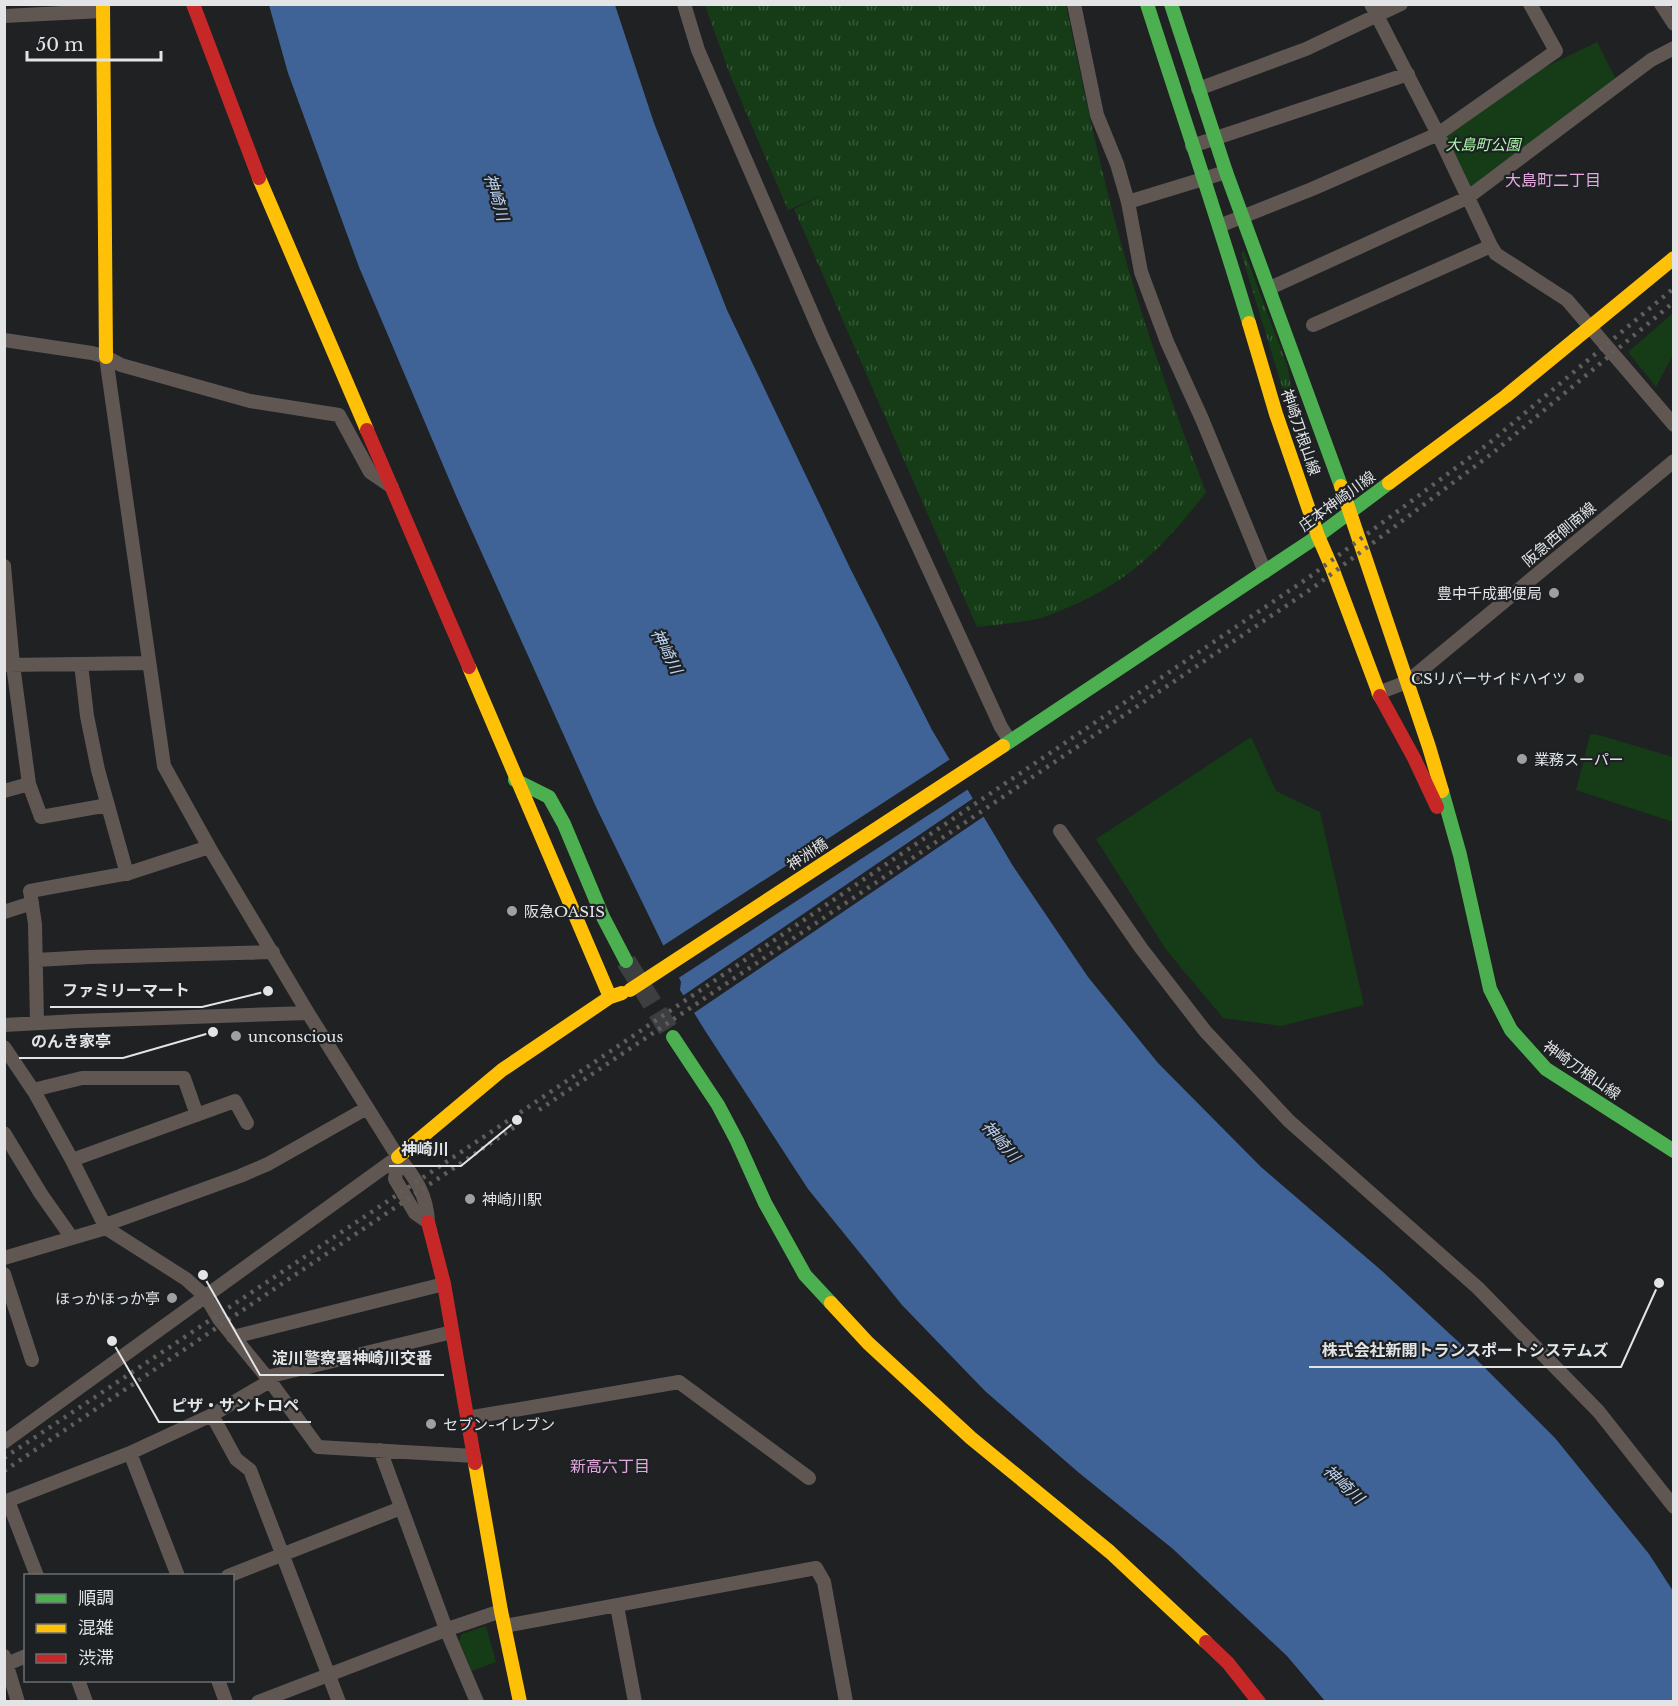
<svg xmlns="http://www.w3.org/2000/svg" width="1678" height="1706" font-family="'Libre Baskerville','Noto Sans JP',serif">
<defs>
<pattern id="grass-tufts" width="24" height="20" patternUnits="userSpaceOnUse" patternTransform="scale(1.5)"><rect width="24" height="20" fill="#153c16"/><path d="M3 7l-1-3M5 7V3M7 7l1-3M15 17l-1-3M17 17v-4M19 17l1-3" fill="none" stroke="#375838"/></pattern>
</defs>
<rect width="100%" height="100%" fill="#1f2123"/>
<path fill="url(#grass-tufts)" d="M705 5H1066C1083 88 1101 172 1124 254 1147 335 1176 414 1206 492 1167 543 1131 581 1071 606 1061 610 1051 615 1041 618 1020 623 998 624 977 627L794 209 823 195 788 210 730 75Z
M1244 251 1287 365 1295 404 1288 406 1242 256 1241 252Z"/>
<path fill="#153c16" d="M1597 42 1617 81 1469 190 1443 137 1535 72Z
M1673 313V355L1656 387 1628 352Z
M1595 734 1673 757V822L1576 790 1590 735Z
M1251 737 1276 791 1320 812 1364 1005 1281 1026 1223 1018 1167 951 1096 839Z
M486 1626 496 1662 472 1671 459 1641 462 1634Z"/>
<path fill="#406397" d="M269 5H615L654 123 727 310 850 568 932 730 1013 866 1088 977 1158 1063 1261 1167 1382 1271 1465 1348 1555 1438 1649 1554 1673 1591V1701H1325L1287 1656 1173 1549 1078 1472 985 1391 902 1305 808 1189 704 1029 680 990 681 982 597 809 457 498 359 267 288 73Z"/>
<path fill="#1f2123" d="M952 758 970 788 677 979 661 947Z
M975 797 986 815 691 1015 681 997Z"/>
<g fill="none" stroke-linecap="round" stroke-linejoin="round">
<path stroke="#3c3e40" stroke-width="20" stroke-dasharray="20 10" stroke-linecap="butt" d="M626 961 673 1037"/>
<path stroke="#605753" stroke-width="14" d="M684 4 698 50 821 334 1001 727 1010 741
M1074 4 1097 115 1117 164 1128 202
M1371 4 1438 134 1491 246 1496 254 1567 300 1674 425
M1661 4 1674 24
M4 16 103 11
M1198 89 1306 49 1401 4
M1192 146 1408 74
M1226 172 1128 202 1141 272 1167 342 1202 419 1265 572
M1219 226 1312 189 1438 134 1556 51 1530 4
M1270 288 1467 198 1651 60 1674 48
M1313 325 1491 246
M4 340 92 353 106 357 121 365 250 401 339 415 370 472 392 487
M106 357 164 766 209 847 308 1013 398 1157C415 1177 427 1195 428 1222
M4 566 13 665 29 784 4 791
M81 664 87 716 98 770 127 874
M7 665 149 663
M1378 693 1407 682 1674 461
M29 784 41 817 108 805
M1060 831 1141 948 1205 1031 1289 1121 1478 1288 1599 1412 1674 1507
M4 912 32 903
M37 960 89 957 273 952
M37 1023 35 924 30 891 129 873 209 847
M4 1025 77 1021 308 1013
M4 1047 35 1093 72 1160 106 1228 186 1279 206 1297 219 1319 270 1381 318 1447 474 1456
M33 1090 82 1078H184L197 1115
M4 1133 41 1194 72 1238
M398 1157 395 1179 415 1213 428 1222
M72 1160 235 1101 247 1123
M105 1225 240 1176 268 1164 367 1108
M4 1258 106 1228
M4 1274 32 1360
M233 1337 444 1284
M267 1377 452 1332
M212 1415 236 1459 250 1470 339 1702
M467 1418 679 1382 809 1478
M4 1442 398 1157
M380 1450 446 1629 477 1702
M130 1453 178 1576
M8 1501 37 1576
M4 1502 130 1453 212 1415 270 1381
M228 1576 401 1508
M617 1606 635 1702
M504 1626 816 1568 824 1582 846 1702
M4 1656 18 1702
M7 1664 26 1656
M78 1680 86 1702
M218 1680 226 1702
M258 1702 448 1629 501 1611"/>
<path stroke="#4caf50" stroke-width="14" d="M1147 4C1181 110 1217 216 1249 323
M1171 4 1226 172 1341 486
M1003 746 1318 536 1389 483
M515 780 549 797 564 824 603 917 626 961
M1442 791 1460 855 1490 989 1511 1030 1546 1069 1674 1151
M673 1037 718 1105 737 1141 765 1203 805 1275 831 1303"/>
<path stroke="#ffc107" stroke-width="14" d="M103 4 106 357
M259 178 367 430
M1249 323 1276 414 1318 536 1332 568 1380 696
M1389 483 1506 396 1674 258
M1341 486 1429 747 1442 791
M469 667 610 997
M398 1157 502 1070 610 997 622 993
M831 1303 868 1343 971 1438 1110 1552 1206 1642
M475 1463 501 1611 520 1702"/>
<path stroke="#c62828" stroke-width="14" d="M193 4 259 178
M367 430 469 667
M1380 696 1414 758 1437 807
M428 1222 444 1284 475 1463
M1206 1642 1228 1663 1259 1702"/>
<path stroke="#605d5d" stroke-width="4.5" stroke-dasharray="3 6" stroke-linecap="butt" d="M539 1110 1314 587 1494 452 1674 302
M4 1458 515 1116 1308 578 1488 444 1674 288
M4 1471 522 1122"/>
<path stroke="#ffc107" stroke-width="14" d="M630 990 1003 746"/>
</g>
<g fill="#9ea0a2" stroke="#1e2124" stroke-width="2">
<circle cx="1554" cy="593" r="6"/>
<circle cx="1579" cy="678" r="6"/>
<circle cx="1522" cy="759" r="6"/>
<circle cx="512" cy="911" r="6"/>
<circle cx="236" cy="1036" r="6"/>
<circle cx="470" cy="1199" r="6"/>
<circle cx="172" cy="1298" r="6"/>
<circle cx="431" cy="1424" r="6"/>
</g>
<g text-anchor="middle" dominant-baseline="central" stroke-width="4.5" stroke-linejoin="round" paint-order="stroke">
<g font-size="15" font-style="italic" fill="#acf9a9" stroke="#1e2124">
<text x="1483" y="144">大島町公園</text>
</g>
<g font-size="15" fill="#e2e4e6" stroke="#1e2124">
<text transform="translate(1301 432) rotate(71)">神崎刀根山線</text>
<text transform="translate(1337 501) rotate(-36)">庄本神崎川線</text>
<text transform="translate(1559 534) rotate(-40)">阪急西側南線</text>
<text transform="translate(807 854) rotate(-33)">神洲橋</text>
<text transform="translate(1582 1070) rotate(35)">神崎刀根山線</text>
</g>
<g font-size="15" fill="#e2e4e6" stroke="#1e2124" text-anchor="start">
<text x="1542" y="593" text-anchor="end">豊中千成郵便局</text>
<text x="1567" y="678" text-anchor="end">CSリバーサイドハイツ</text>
<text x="1534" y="759">業務スーパー</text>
<text x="524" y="911">阪急OASIS</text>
<text x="248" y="1036">unconscious</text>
<text x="482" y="1199">神崎川駅</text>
<text x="160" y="1298" text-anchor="end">ほっかほっか亭</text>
<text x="443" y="1424">セブン-イレブン</text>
</g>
<g font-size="16" fill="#e4a8df" stroke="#1e2124">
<text x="1553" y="180">大島町二丁目</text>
<text x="610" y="1466">新高六丁目</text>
</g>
<g font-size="16" font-style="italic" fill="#bdd3f4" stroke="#1e2124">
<text transform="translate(497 197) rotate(73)">神崎川</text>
<text transform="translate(667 651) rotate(63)">神崎川</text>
<text transform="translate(1001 1141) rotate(49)">神崎川</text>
<text transform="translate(1344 1484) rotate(43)">神崎川</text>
</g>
</g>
<path fill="none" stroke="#e2e4e6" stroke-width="2" d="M268 991L202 1007H50M213 1032L123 1058H19M517 1120L461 1166H389M1659 1283L1621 1367H1309M203 1275L260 1375H444M112 1341L159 1422H311"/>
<g fill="#e2e4e6" stroke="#1e2124" stroke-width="2">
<circle cx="268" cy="991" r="6"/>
<circle cx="213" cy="1032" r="6"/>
<circle cx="517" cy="1120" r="6"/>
<circle cx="1659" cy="1283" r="6"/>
<circle cx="203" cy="1275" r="6"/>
<circle cx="112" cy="1341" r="6"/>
</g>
<g font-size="16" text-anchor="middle" font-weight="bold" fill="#e2e4e6" stroke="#1e2124" stroke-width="4.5" stroke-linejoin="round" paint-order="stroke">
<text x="126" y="996">ファミリーマート</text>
<text x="71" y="1047">のんき家亭</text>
<text x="425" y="1155">神崎川</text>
<text x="1465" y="1356">株式会社新開トランスポートシステムズ</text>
<text x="352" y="1364">淀川警察署神崎川交番</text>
<text x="235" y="1411">ピザ・サントロペ</text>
</g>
<rect width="1678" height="1706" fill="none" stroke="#e2e4e6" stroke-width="12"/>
<rect x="24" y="1574" width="210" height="108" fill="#1e2124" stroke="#6c6f72" stroke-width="1.5"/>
<rect x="36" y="1594" width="30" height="9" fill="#4caf50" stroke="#6c6f72" stroke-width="1.5"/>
<text x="78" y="1604" font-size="18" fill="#e2e4e6">順調</text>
<rect x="36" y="1624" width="30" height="9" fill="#ffc107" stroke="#6c6f72" stroke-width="1.5"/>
<text x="78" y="1634" font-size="18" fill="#e2e4e6">混雑</text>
<rect x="36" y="1654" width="30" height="9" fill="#c62828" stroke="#6c6f72" stroke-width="1.5"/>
<text x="78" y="1664" font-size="18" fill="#e2e4e6">渋滞</text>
<path d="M27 51v9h134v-9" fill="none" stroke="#e2e4e6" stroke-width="3"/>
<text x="36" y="51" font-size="18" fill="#e2e4e6" stroke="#1e2124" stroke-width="4.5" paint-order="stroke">50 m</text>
</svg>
